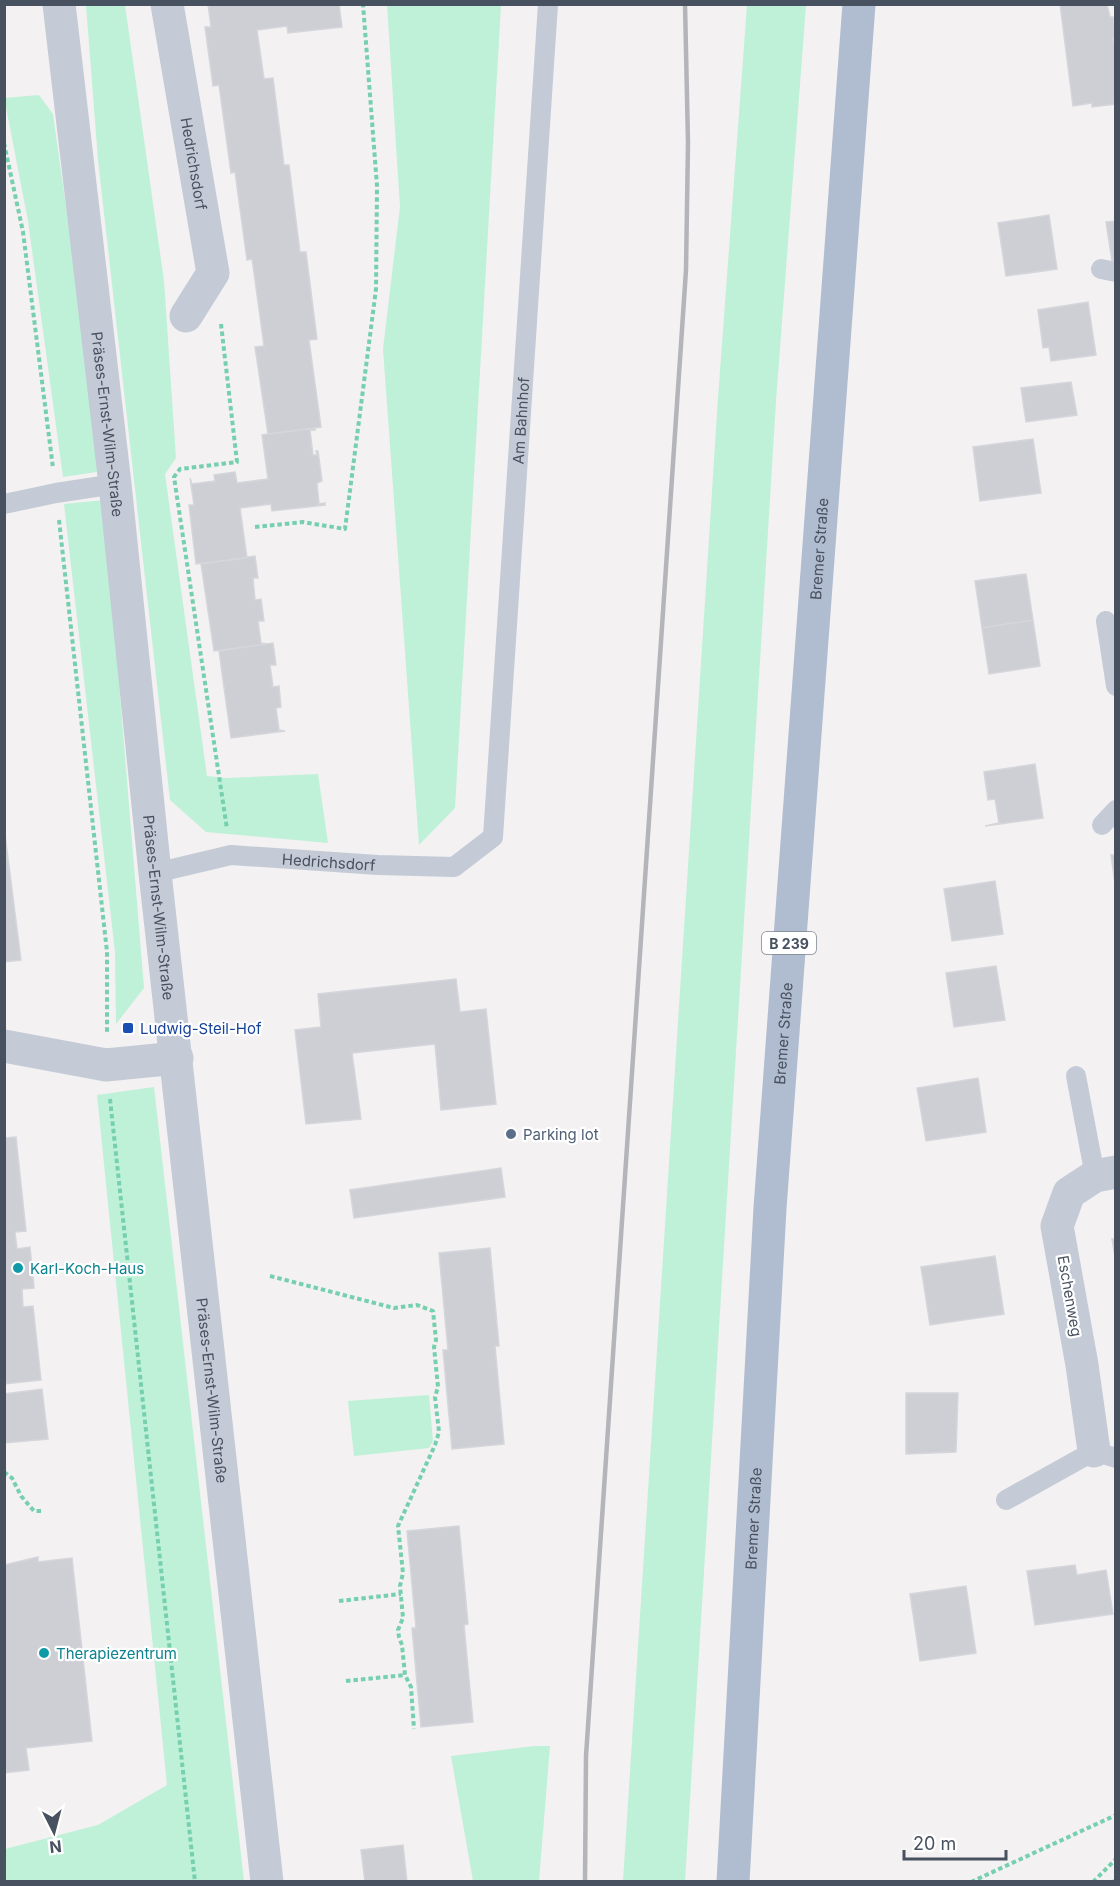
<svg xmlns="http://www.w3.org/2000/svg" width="1120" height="1886" font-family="Inter,sans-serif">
<rect width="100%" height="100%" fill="#f3f1f1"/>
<path fill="#bff1d9" d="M86 5H125L164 281 176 458 165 474 207 776 225 778 318 774 328 843 206 832 170 800 98 160Z
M387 5H501L455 808 419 845 383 349 400 207Z
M747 5H806L776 401 685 1881H623L718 398Z
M39 95 53 114 103 471 63 477 28 221 5 102 4 98Z
M104 500 144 988 116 1024 115 952 64 504Z
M154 1087 244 1881H5V1849L98 1825 167 1785 97 1095Z
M429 1395 433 1441 429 1448 354 1456 348 1401Z
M534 1746H550L539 1881H473L451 1756Z"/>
<path fill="#cdcfd5" stroke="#d5d6dc" stroke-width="1.5" d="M208 4H339L342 27 288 33 287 26 257 30 264 79 273 78 284 165H289L300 252H306L317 339 309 340 321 427 268 434 255 347 264 346 255 280 252 259 247 260 235 172 231 173 219 85 213 86 205 27H211Z
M1060 4H1107L1110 17H1113L1116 37 1113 38 1116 52V104L1092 107V103L1073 106Z
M1049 215 1057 269 1006 276 998 223Z
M1116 221V260L1112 261 1106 222Z
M1088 302 1096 355 1051 361 1049 347 1043 348 1038 310Z
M1071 382 1077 415 1026 422 1021 388Z
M315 428V430H310L313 455H317L316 451H318L322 481 317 483 319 504 325 503V505L272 511 271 504 240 508 247 558 196 564 189 505H194L190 478 192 484 215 481 214 475 235 472 237 483 268 479 262 435Z
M1033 439 1041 493 980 501 973 447Z
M255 556 258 578H253L255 600 261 599 264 621H258L261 643 267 644 214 651 201 564Z
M1026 574 1033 620 982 628 975 581Z
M1033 620 1040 666 989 674 982 628Z
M273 643 276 665H270L273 687 279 686 281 707 276 708 279 730 285 731 231 738 219 651Z
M1035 764 1043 818 985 826 999 823 995 799 988 800 984 772Z
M4 827 21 960 4 962Z
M1111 855H1116V891Z
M995 881 1003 934 952 941 944 889Z
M996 966 1005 1020 954 1027 946 973Z
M456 979 460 1012 486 1009 496 1104 441 1110 435 1044 352 1053 361 1119 306 1124 295 1030 321 1027 318 994Z
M978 1078 986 1132 926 1141 917 1088Z
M16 1137 26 1231 15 1232 17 1249 30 1247 34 1288 22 1289 23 1307 33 1306 41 1380 4 1384V1138Z
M501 1168 505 1197 354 1218 350 1190Z
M1112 1239H1116V1262Z
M490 1248 499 1346H495L504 1444 452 1449 443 1350H448L439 1253Z
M995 1256 1004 1314 930 1325 921 1267Z
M42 1389 48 1439 4 1443V1394Z
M906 1393H958L956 1452 906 1454Z
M459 1526 468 1624 464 1625 473 1722 421 1727 412 1628H416L407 1531Z
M38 1557V1562L72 1558 92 1741 26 1748 29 1770 4 1773V1565Z
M1075 1565 1077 1575 1106 1570 1113 1614 1035 1625 1027 1571Z
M966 1586 976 1653 920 1661 910 1594Z
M403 1845 407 1882H365L361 1850Z"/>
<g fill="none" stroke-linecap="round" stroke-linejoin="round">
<path stroke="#76d0b0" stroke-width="4" stroke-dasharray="4.5 3" stroke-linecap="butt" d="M4 143 23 232 53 468
M221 324 237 462 180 469 174 477 227 829
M59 520 107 952V1032
M255 527 303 522 345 529 376 289 377 186 363 4
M110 1099 195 1882
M270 1276 394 1308 417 1305 433 1311 436 1340 434 1347 438 1387 435 1397 439 1432 435 1445 398 1526 403 1573 400 1586 403 1618 398 1630 399 1637 402 1645 405 1675 411 1687 414 1729
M4 1472 12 1478 21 1496 34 1511H42
M339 1601 401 1594
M346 1681 405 1675
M971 1882 1116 1815
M1093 1882 1116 1859
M1112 1882 1116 1881"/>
<g stroke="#c4cbd6" stroke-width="20">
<path d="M1101 269 1116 272"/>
<path d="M4 504 56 493 115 484"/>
<path d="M1106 621 1116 686"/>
<path d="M1102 825 1116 810"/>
<path id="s1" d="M155 873 231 855 378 865 454 867 493 837 548 4"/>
<path d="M1076 1076 1095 1176"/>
<path d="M1006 1500 1094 1451 1116 1458"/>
</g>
<g stroke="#c4cbd6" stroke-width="33">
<path id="s2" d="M59 4 115 484 155 873 267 1882"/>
<path id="s3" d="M167 4 213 273 186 316"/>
<path d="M4 1046 106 1065 177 1058"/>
<path d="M1094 1451 1082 1365 1057 1226 1069 1193 1095 1176 1116 1172"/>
</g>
<path stroke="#b0bcd0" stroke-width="33" id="s4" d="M733 1882 770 1208 859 4"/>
<path stroke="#b3b5bb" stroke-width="4.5" d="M585 1882 586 1756 686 270 688 143 685 4"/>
</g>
<rect fill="#1a4fb4" stroke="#fff" stroke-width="2" x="122" y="1022" width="12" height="12" rx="3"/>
<circle fill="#5c6f8a" stroke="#fff" stroke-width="2" cx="511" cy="1134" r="6"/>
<g fill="#0f9aa8" stroke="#fff" stroke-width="2">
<circle cx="18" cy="1268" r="6"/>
<circle cx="44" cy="1653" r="6"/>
</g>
<g text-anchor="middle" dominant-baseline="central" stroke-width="4.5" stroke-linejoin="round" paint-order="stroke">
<rect fill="#fff" stroke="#7f858f" stroke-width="1.5" x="762" y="932" width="54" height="22" rx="4.5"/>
<g font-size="14" font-weight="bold" fill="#48515f">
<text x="789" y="943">B 239</text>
</g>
<g font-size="15" fill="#48515f" stroke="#fff">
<text stroke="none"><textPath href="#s3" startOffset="162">Hedrichsdorf</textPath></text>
<text stroke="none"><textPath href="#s1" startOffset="768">Am Bahnhof</textPath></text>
<text stroke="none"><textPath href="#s2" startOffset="423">Präses-Ernst-Wilm-Straße</textPath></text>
<text stroke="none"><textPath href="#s4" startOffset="1336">Bremer Straße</textPath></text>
<text stroke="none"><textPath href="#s1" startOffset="176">Hedrichsdorf</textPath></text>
<text stroke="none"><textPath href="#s2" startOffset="909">Präses-Ernst-Wilm-Straße</textPath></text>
<text stroke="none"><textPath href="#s4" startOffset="850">Bremer Straße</textPath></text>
<text transform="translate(1070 1296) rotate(80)">Eschenweg</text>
<text stroke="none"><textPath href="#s2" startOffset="1395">Präses-Ernst-Wilm-Straße</textPath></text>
<text stroke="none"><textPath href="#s4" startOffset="364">Bremer Straße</textPath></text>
</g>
<g font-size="15" fill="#164399" stroke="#fff" text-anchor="start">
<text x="140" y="1028">Ludwig-Steil-Hof</text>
</g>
<g font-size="15" fill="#4e5e75" stroke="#fff" text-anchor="start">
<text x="523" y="1134">Parking lot</text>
</g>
<g font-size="15" fill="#0d838f" stroke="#fff" text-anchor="start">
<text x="30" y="1268">Karl-Koch-Haus</text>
<text x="56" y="1653">Therapiezentrum</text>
</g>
</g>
<rect width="1120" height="1886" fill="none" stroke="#48515f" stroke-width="12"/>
<g transform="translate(54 1832) rotate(174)" stroke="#ffffff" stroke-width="4.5" paint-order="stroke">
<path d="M0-4.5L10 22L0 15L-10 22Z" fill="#48515f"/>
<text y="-9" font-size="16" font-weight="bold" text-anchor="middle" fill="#48515f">N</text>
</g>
<path d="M904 1850v9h102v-9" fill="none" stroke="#48515f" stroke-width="3"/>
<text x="913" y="1850" font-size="18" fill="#48515f" stroke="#ffffff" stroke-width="4.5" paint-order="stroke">20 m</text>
</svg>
